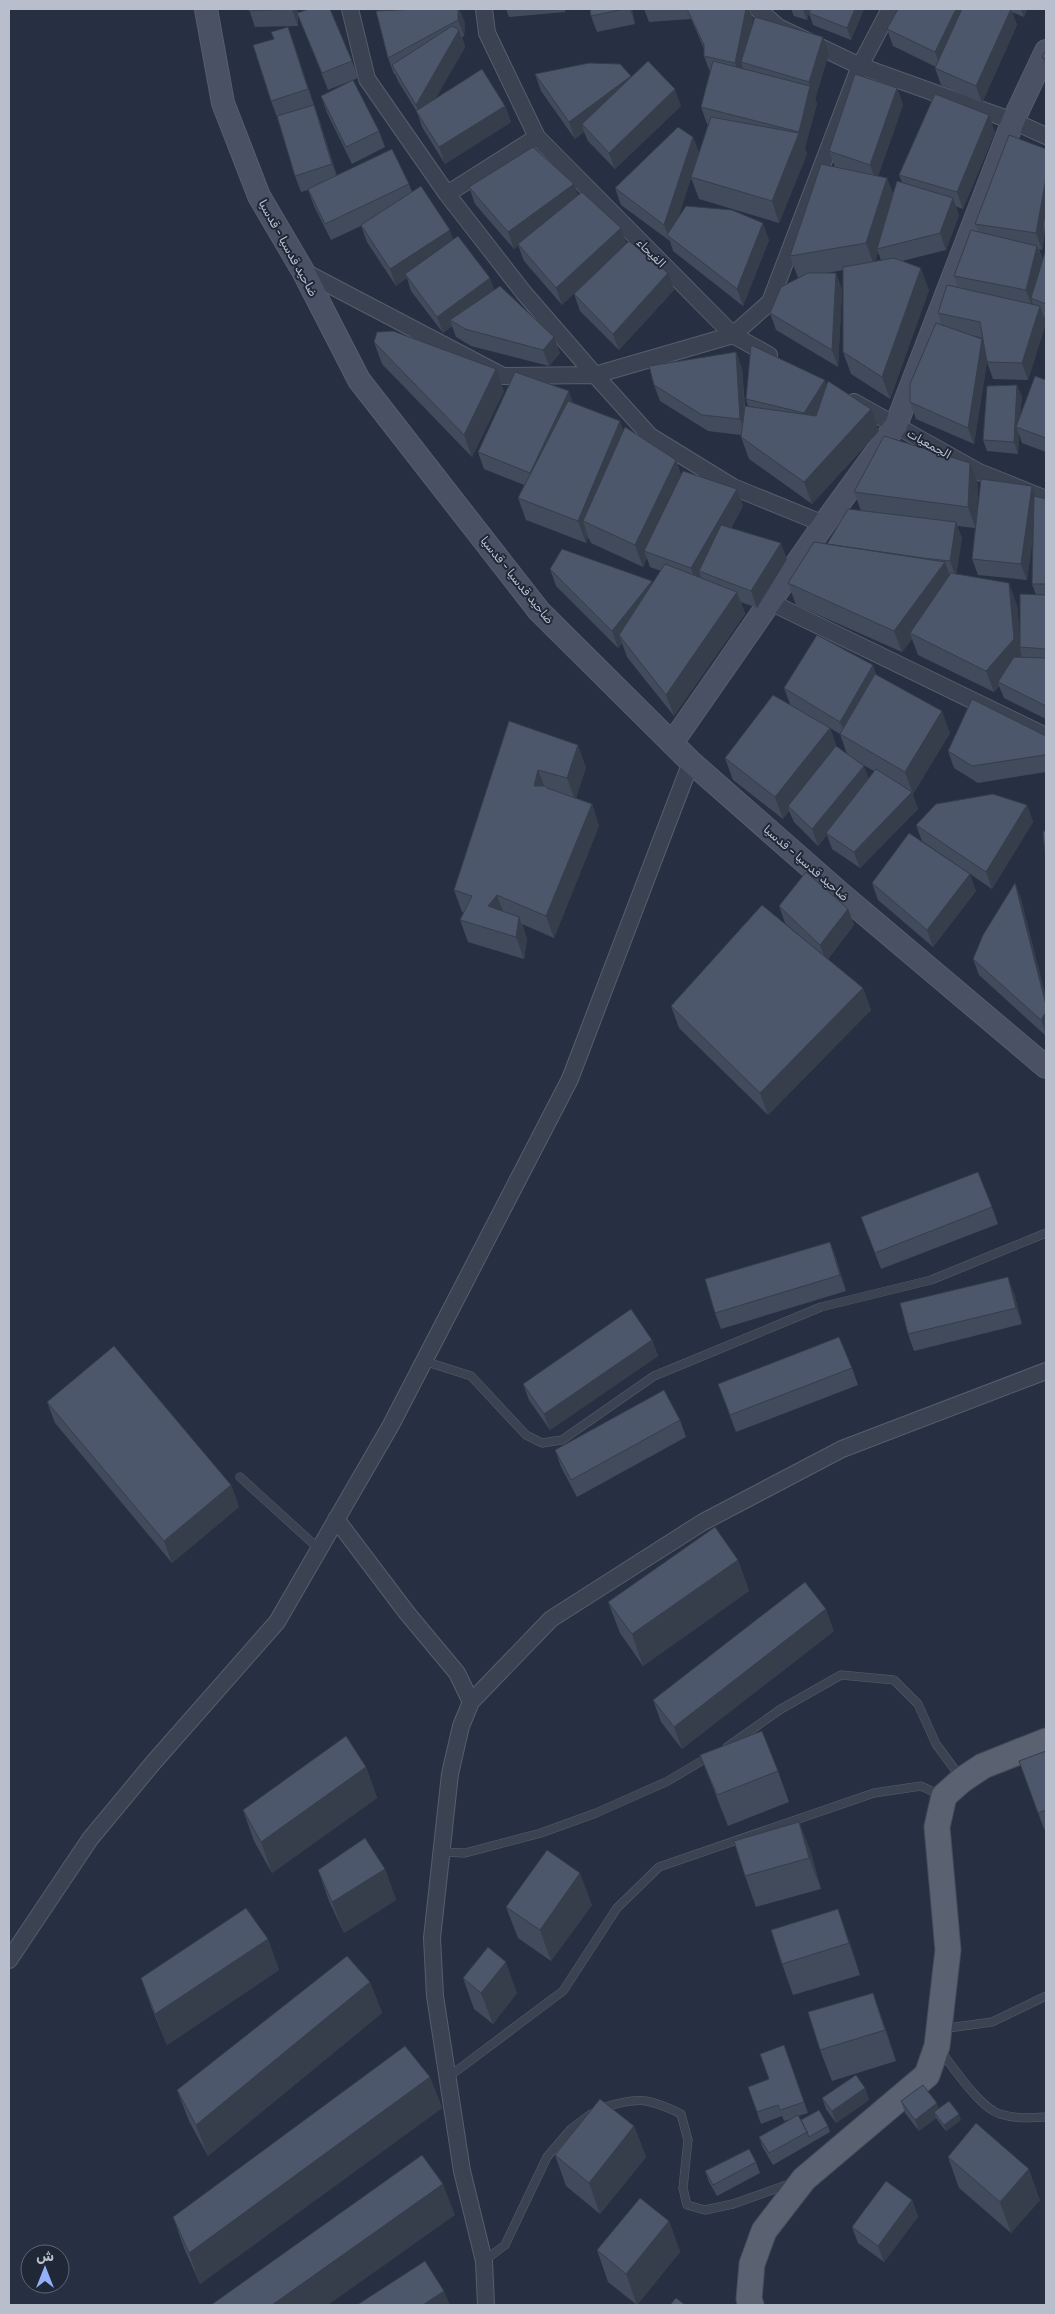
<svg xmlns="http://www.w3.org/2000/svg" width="1055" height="2314" font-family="Rubik,'Noto Sans Arabic',sans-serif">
<rect width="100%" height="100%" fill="#273042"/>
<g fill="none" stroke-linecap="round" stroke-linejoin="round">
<g stroke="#565e6c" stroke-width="9">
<path id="service" d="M424 1361 471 1376 526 1435 542 1443 562 1440 654 1376 821 1307 931 1280 1046 1233
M240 1477 319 1549
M727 1747 781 1709 841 1675 894 1680 918 1704 936 1744 961 1778
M441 1852 465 1853 541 1833 596 1813 666 1782 710 1756
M941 2029 992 2022 1046 1996
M940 2050C953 2067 980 2108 1000 2114 1016 2119 1031 2118 1046 2117
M447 2078 563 1991 617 1908 659 1867 874 1793 921 1786 942 1796
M601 2108C637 2097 647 2097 681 2114L688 2140 683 2188 687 2205 705 2210 733 2204 792 2183
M484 2261 505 2245 547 2157 571 2129 591 2114"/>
</g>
<g stroke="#565e6c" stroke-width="18">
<path id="minor" d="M350 9 367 79 447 194 537 137
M484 9 487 33 537 137 733 335 769 355
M758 9 778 27 860 66 1013 121 1046 136
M447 194 524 293 595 375
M303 271 503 376 595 375
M854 402 979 472 1046 499
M824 524 733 487 650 436 595 375 733 335 770 302 860 66 890 9
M770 602 1046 736
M336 1519 407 1613 457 1673 471 1702
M9 1960 90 1839 153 1763 277 1622 391 1425 570 1079 691 762
M486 2305 484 2261 462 2171 435 1996 432 1938 450 1774 461 1726 471 1702 551 1619 703 1522 842 1449 1046 1371"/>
</g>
<g stroke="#565e6c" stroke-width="24">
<path id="secondary" d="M206 9 223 103 259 196 303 271 359 380 539 611 691 762 840 893 1046 1067
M672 743 824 524 896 425 1013 121 1046 51"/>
</g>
<g stroke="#454c5b" stroke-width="27">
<path id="primary" d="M751 2305 749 2299 752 2264 764 2231 804 2179 927 2075 937 2046 948 1950 937 1827 944 1796 962 1780 983 1766 1046 1741"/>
</g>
<use href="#service" stroke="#3b4352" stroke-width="8"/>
<use href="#minor" stroke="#3b4352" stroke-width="16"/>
<use href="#secondary" stroke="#4a5164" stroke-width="22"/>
<use href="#primary" stroke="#5a6271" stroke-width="25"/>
</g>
<path fill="#424b5c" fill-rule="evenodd" d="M249 9H297L298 13 352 61 358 78 328 90 298 14V26L255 27Z
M386 9H459L465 23 464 36 462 37 465 47 435 99 505 106 511 122 445 164 422 127 417 112 398 81 395 74H394L388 58 397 10H386Z
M506 9H565V12L509 17Z
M590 9H632L635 24 597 32 591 16Z
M644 9H749L753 19 752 25 829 54 815 99 817 103 805 148 807 154 779 223 699 199 691 178 678 217 769 240 743 306 673 251 670 241 621 205 615 188 693 137 699 153 708 124H707L701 107 710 72 704 56V49L691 19 649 22Z
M791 9H810L807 20 794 16Z
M864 9 851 40 813 25 809 13Z
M898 9H1027L1024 17 1012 12 1017 25 982 103 941 85 935 68 936 67 893 46 887 29Z
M288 27 294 44 314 105 320 122 337 176 409 184 412 192 453 239 494 290 560 353 549 366 471 346 456 337 452 326 443 333 411 291 407 278 396 286 367 242 361 226 331 240 314 206 308 190 301 192 295 176 277 117 271 101 274 39Z
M1046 50V69L1042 57Z
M535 74 631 76V77L681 106 615 169 588 141 584 132 575 139 541 91Z
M897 88 903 105 878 176 887 178 893 194 902 182 899 175 995 132 963 209 955 206 959 215 946 250 902 261 929 290 890 399 851 374 843 352V270L827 273 842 289 838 367 776 330 770 313 800 277 798 278 790 256 835 167 829 151ZM878 252 881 260 875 262Z
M321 96 379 131 385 147 352 164 327 113Z
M1046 149V236L1045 233 1042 250 1039 249 1043 260 1046 249V318L1044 317 1046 323 1028 380 993 379 987 362 974 444 916 419 910 402 942 326 938 313 958 288 954 276 978 231 975 224ZM975 336 982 338 983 344Z
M469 187 578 195 674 290 619 350 580 311 574 294 586 282 562 305 524 261 518 245 514 249 475 204Z
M374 342 504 391 472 457 382 364Z
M736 352 742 369 745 406H748L746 399 827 385 879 431 812 504 749 459 741 437V435L708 431 660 401 654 385Z
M1046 380V452L1022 443 1019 434 1018 454 987 451 983 440 1022 396 1020 416Z
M573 403 676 460 681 475 737 489 743 506 731 528 787 559 757 608 741 602 745 614 674 716 627 657 622 643 618 648 556 586 550 569 653 583 661 571 650 567 647 558 643 567 591 543 588 537 586 543 526 520 518 498 524 485 484 469 478 452Z
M978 484 977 517 1032 486 1035 496 1046 499V719L1004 698 999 686 994 692 918 655 912 639 902 652 796 605 788 583 861 511 854 492ZM957 526 975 528 972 559 978 575 1027 580 1033 537 1032 584 1036 595 1020 640 1017 605 956 574 962 538Z
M873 665 876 675 950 733 913 794 912 793 918 809 860 868 832 849 827 835 818 846 794 822 789 811 783 819 733 780 725 758 790 704 784 688ZM830 728 840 734 847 754 836 746ZM863 765 874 771 869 779Z
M509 721 586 767 576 798 592 804 599 826 554 938 522 924 527 939 524 959 468 942 460 920 464 912H462L454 890Z
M1046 736V772L978 783 954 768 948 751Z
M1027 805 1033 822 992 889 922 841 916 825Z
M872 883 976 891 933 947 878 900Z
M1015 883 1021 899 1046 998V1036L979 975 973 959Z
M779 906 848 909 854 925 828 959 863 988 871 1010 768 1115 679 1028 671 1006 802 938 785 923Z
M992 1207 998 1224 881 1269 867 1233Z
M830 1242 836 1258 846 1291 721 1329 715 1313Z
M1014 1293 1022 1324 914 1351 908 1334Z
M652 1340 658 1356 550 1430 529 1400 523 1384Z
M852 1368 858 1385 736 1432 718 1384Z
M47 1402 231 1485 239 1507 172 1563 55 1423Z
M680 1420 686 1437 577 1497 561 1467 555 1450Z
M738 1560 749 1591 643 1666 620 1633 608 1602Z
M834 1631 682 1749 661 1722 653 1700Z
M1046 1751V1828L1044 1829 1019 1761Z
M700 1755 778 1771 789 1802 728 1826Z
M366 1767 377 1798 272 1873 254 1841 243 1810Z
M799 1822 811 1853 821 1889 756 1907 745 1876Z
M385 1869 396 1900 344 1933 329 1901 318 1870Z
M592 1905 551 1961 518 1938 506 1907Z
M268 1939 279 1970 167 2045 152 2009 141 1978Z
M849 1940 860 1975 793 1995 782 1964Z
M463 1978 517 1993 493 2024 474 2009Z
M370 1982 382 2013 208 2156 189 2121 177 2090Z
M873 1993 884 2024 896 2061 832 2081 820 2050Z
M784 2045 808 2113 798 2116 801 2120 828 2126 830 2132 773 2165 763 2148 759 2137 791 2119 784 2121 782 2116 761 2124 748 2087 769 2079Z
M430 2077 442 2108 200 2284 184 2248 173 2217Z
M865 2088 869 2100 836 2123 826 2109 822 2098Z
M901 2101 939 2109 961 2120 946 2131 936 2118 919 2131 905 2113Z
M634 2126 646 2157 600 2214 566 2186 555 2155Z
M948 2157 1040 2200 1011 2233 959 2188Z
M756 2162 760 2173 717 2196 709 2182 705 2171Z
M912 2200 918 2217 884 2262 858 2243 852 2227Z
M669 2221 680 2252 637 2305 608 2282 597 2250Z"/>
<path fill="#363d4b" d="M292 9H297L298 26Z
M458 9H459L465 23 464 36 458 20Z
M630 9H632L635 24Z
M746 9H749L753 19 744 63 741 62 743 68 741 79 735 63Z
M803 9H810L807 20Z
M855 9H864L851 40 847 28Z
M956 9H970L941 69 935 52Z
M1011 9 1017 25 982 103 976 86Z
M1021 9H1027L1024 17Z
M288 27 294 44 314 106 308 89Z
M459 30 465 47 423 121 416 105Z
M823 37 829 54 815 99 817 103 805 148 807 154 779 223 772 201 799 132 810 86 809 82Z
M631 76 637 92 582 124 584 132 575 139 569 122Z
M897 88 903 105 876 181 870 165Z
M675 89 681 106 615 169 609 153Z
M314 105 320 122 338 181 332 164Z
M505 106 511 122 445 164 439 147Z
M989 115 995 132 963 209 957 192Z
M693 137 699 153 672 238 668 235 664 225Z
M887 178 895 200 877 249 878 252 874 265 866 243Z
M1046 178V227L1043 228 1045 233 1042 250 1036 233Z
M574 184 580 200 514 249 508 232Z
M953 198 959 215 946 250 940 233Z
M763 223 769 240 743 306 737 289Z
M621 228 627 245 562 305 556 288Z
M450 230 456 247 405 274 407 278 396 286 390 269Z
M1037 246 1043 262 1031 298 1033 304 1032 307 1026 290Z
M921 268 929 290 890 399 882 377Z
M668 273 674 290 619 350 613 334Z
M836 273 842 289 838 367 832 350Z
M490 278 496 294 450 320 452 326 443 333 437 317Z
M1040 306 1046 323 1028 380 1022 363Z
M554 337 560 353 549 366 543 350Z
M982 339 988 355 974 444 968 428Z
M736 352 742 369 746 435 740 419Z
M496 369 504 391 472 457 464 435Z
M825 380 831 397 810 430 804 413Z
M1017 385 1022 396 1019 428 1016 427 1019 434 1018 454 1014 442Z
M569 391 575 408 536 489 530 473Z
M871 409 879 431 812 504 804 482Z
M620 421 628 443 583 521 588 537 586 543 578 521Z
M676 460 683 481 644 551 647 558 643 567 635 545Z
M970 463 978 484 976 529 968 507Z
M1032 486 1038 503 1027 580 1021 564Z
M737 489 743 506 704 573 699 571 701 578 697 585 691 568Z
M956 522 962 538 956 577 950 561Z
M781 543 787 559 757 608 751 591Z
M945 562 953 583 910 633 912 639 902 652 894 631Z
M652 581 658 598 619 635 622 643 618 648 612 631Z
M1009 583 1017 605 1021 647H1020L1022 660 998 682 999 686 994 692 986 671Z
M737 592 745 614 674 716 666 695Z
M873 665 879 682 847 739 840 722Z
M942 711 950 733 913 794 905 772Z
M830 728 838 750 788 806 789 811 783 819 775 797Z
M578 745 586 767 575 800 567 778Z
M864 766 870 782 826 833 827 835 818 846 812 829Z
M538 770 546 791 534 786Z
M912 792 918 809 860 868 854 852Z
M592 804 599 826 554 938 546 916Z
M1027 805 1033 822 992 889 986 872Z
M970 874 976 891 933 947 927 930Z
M1015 883 1021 899 1046 998V1005Z
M497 895 505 917 488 906Z
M848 909 854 925 826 961 820 945Z
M519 917 527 939 524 959 516 937Z
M863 988 871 1010 768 1115 760 1093Z
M1046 1012V1033L1041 1020Z
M830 1242 836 1258 846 1291 840 1275Z
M1008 1277 1014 1293 1022 1324 1016 1308Z
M652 1340 658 1356 550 1430 544 1414Z
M231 1485 239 1507 172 1563 164 1541Z
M738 1560 749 1591 643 1666 632 1634Z
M826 1609 834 1631 682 1749 674 1727Z
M366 1767 377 1798 272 1873 261 1842Z
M799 1822 811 1853 821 1889 809 1858Z
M385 1869 396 1900 344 1933 332 1902Z
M580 1873 592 1905 551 1961 540 1930Z
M838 1909 849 1940 860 1975 849 1943Z
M268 1939 279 1970 167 2045 155 2014Z
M506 1962 517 1993 493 2024 481 1993Z
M370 1982 382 2013 208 2156 196 2125Z
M873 1993 884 2024 896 2061 885 2030Z
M430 2077 442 2108 200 2284 189 2253Z
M865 2088 869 2100 836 2123 832 2111Z
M937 2103 941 2115 934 2112 936 2118 919 2131 915 2120Z
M959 2114 961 2120 946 2131 944 2125Z
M634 2126 646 2157 600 2214 589 2183Z
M1029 2169 1040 2200 1011 2233 1000 2202Z
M443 2184 455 2215 328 2305H272Z
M912 2200 918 2217 884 2262 878 2246Z
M669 2221 680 2252 637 2305 626 2274Z
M444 2291 450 2305H423Z"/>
<path fill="#4d576b" stroke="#363d4b" d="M249 9H292L249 11Z
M309 9H330L352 61 322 73 297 13Z
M420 9H458V20L388 58 376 11Z
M590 9H624L591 16Z
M687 9H746L735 63 704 56V45Z
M811 9H855L847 28 809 13Z
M898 9H956L935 52 887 29Z
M962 9H1011L976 86 935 68Z
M755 17 823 37 809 82 741 62Z
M452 26 459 30 416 105 392 65Z
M288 27 308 89 271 101 253 45 274 39 271 32Z
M1046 50V59L1042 57Z
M648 61 675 89 609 153 582 124Z
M713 61 810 86 799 132 701 107Z
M589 63 620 64 631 76 569 122 535 74Z
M482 69 505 106 439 147 416 111Z
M855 74 897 88 870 165 829 151Z
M353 80 379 131 346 147 321 96Z
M935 94 989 115 957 192 899 175Z
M314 105 332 164 295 176 277 116Z
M711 117 799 133 772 201 691 177Z
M678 127 693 137 664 225 615 188Z
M1009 135 1046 149V178L1036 233 975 224Z
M533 147 574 184 508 232 469 187Z
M392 149 409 184 325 224 308 189Z
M821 164 887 178 866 243 790 256Z
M897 181 953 198 940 233 877 249Z
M421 186 450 230 390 269 361 225Z
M582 192 621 228 556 288 518 244Z
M1046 205V228H1043Z
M686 206 732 210 763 223 737 289 667 235Z
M971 230 1037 246 1026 290 954 276Z
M458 236 490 278 437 317 405 274Z
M629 241 668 273 613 334 574 294Z
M1046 249V304L1031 298Z
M894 258 921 268 882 377 843 352V267Z
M808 273H836L832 350 770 313 781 287Z
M947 285 1040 306 1022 363 987 362 980 322 938 313Z
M500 286 554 337 543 350 465 329 450 320Z
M936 323 982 339 968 428 910 402V384Z
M393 331 496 369 464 435 374 342 377 332Z
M751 345 825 380 804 413 746 399Z
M736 352 740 419 702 415 654 385 649 366Z
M515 372 569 391 530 473 478 452Z
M1035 376 1046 380V438L1016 427Z
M828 381 871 409 804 482 741 437 745 406 816 416Z
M1017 385 1014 442 983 440 987 386Z
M568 401 620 421 578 521 518 498Z
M625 427 676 460 635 545 583 521Z
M884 436 970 463 968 507 854 492Z
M683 471 737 489 691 568 644 551Z
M981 479 1032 486 1021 564 972 559Z
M1034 496 1046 499V584H1032Z
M848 509 956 522 950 561 923 558 827 544Z
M721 525 781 543 751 591 699 571Z
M814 542 945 562 894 631 788 583Z
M562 549 652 581 612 631 550 569Z
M665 564 737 592 666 695 619 635Z
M951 573 1009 583 1014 639 986 671 910 633Z
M1020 594 1046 595V649L1020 647Z
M817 635 873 665 840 722 784 688Z
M1014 657 1046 658V706L998 682Z
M875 674 942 711 905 772 840 734Z
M773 695 830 728 775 797 725 758Z
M972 699 1046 736V753L1045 755 972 766 948 751Z
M509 721 578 745 567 778 538 770 534 786H545L547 788 592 804 546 916 497 895 488 906 519 917 516 937 460 920 472 896 454 890Z
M836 746 864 766 812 829 788 806Z
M876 769 912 792 854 852 826 833Z
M993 794 1027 805 986 872 916 825 936 804Z
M1046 830V861L1043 832Z
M909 833 970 874 927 930 872 883Z
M806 872 848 909 820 945 779 906Z
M1015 883 1046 1005V1012L1041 1020 973 959 983 935Z
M762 905 863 988 760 1093 671 1006Z
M978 1172 992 1207 875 1253 861 1217Z
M830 1242 840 1275 715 1313 705 1279Z
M1008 1277 1016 1308 908 1334 900 1303Z
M631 1309 652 1340 544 1414 523 1384Z
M839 1337 852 1368 730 1415 718 1384Z
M114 1346 231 1485 164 1541 47 1402Z
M664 1390 680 1420 571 1480 555 1450Z
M715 1527 738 1560 632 1634 608 1602Z
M805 1582 826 1609 674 1727 653 1700Z
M762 1731 778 1771 717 1795 700 1755Z
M346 1736 366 1767 261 1842 243 1810Z
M1046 1751V1810L1038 1813 1019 1761Z
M799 1822 809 1858 745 1876 734 1841Z
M365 1838 385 1869 332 1902 318 1870Z
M547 1850 580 1873 540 1930 506 1907Z
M246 1908 268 1939 155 2014 141 1978Z
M838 1909 849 1943 782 1964 771 1930Z
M488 1947 506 1962 481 1993 463 1978Z
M347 1956 370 1982 196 2125 177 2090Z
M873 1993 885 2030 820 2050 808 2012Z
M784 2045 804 2102 780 2110 778 2105 757 2112 748 2087 769 2079 760 2054Z
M405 2046 430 2077 189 2253 173 2217Z
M856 2075 865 2088 832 2111 822 2098Z
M923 2085 937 2103 915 2120 901 2101Z
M600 2099 634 2126 589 2183 555 2155Z
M949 2101 959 2114 944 2125 934 2112Z
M819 2110 828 2126 809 2137 807 2132 801 2120Z
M798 2115 807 2132 769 2153 759 2137Z
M976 2123 1029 2169 1000 2202 948 2157Z
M749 2149 756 2162 713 2185 705 2171Z
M422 2155 443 2184 272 2305H211Z
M886 2181 912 2200 878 2246 852 2227Z
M640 2198 669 2221 626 2274 597 2250Z
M425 2261 444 2291 423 2305H357Z
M676 2298 685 2305H670Z"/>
<g text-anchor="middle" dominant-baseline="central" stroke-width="4" stroke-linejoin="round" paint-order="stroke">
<g font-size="12" fill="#b8becc" stroke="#202837">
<text transform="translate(288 248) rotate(61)">ضاحيد قدسيا - قدسيا</text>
<text transform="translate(651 253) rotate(45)">الفيحاء</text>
<text transform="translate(929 444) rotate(29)">الجمعيات</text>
<text transform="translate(517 580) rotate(51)">ضاحيد قدسيا - قدسيا</text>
<text transform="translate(806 863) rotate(41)">ضاحيد قدسيا - قدسيا</text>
</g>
</g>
<rect width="1055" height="2314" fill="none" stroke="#b8becc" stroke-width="20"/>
<g transform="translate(45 2269)"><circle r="24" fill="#202837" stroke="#5d6473"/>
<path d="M0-4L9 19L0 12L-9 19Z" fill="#93b1f6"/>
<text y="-8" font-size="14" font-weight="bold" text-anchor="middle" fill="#b8becc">ش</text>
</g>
</svg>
